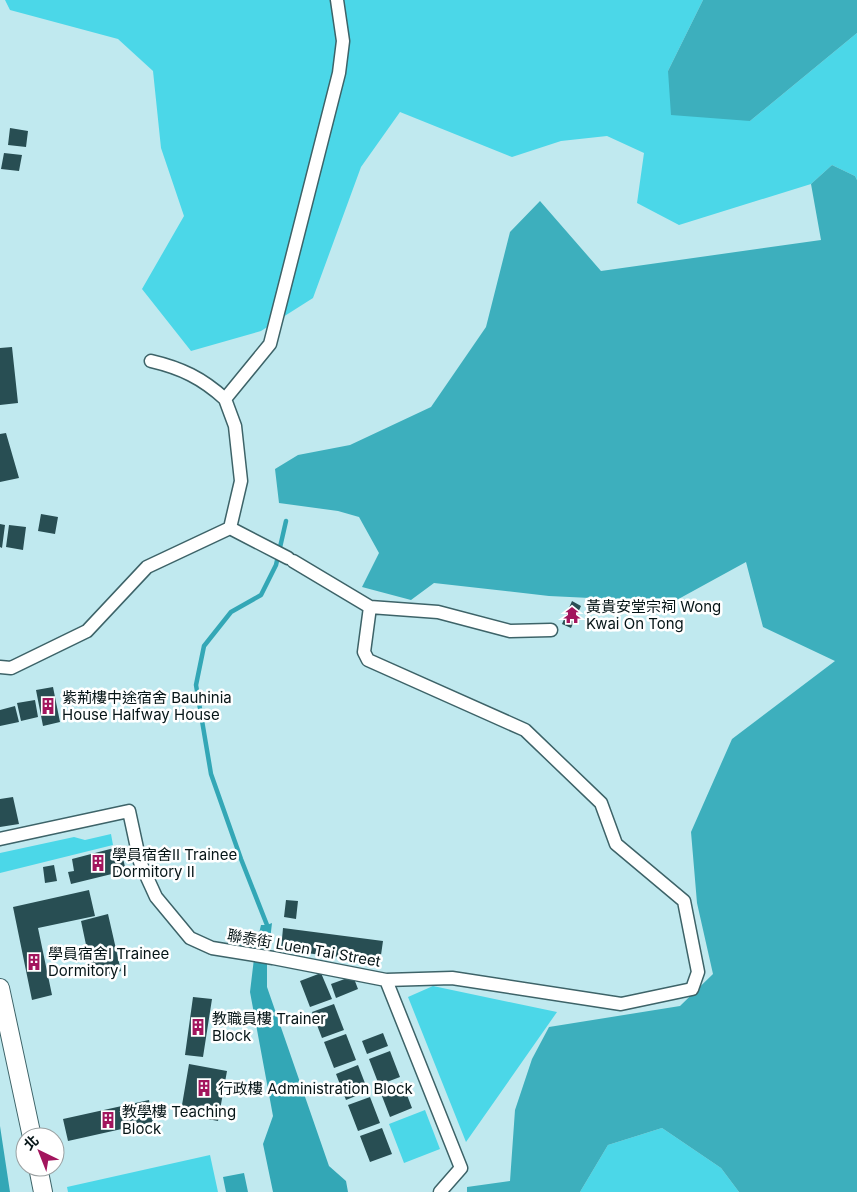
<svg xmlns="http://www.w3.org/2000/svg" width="857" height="1192" font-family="Inter,'Noto Sans TC',sans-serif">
<rect width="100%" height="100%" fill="#c0e9ef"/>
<path fill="#4bd7e8" d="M5 0H703L668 71 750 121 857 33V180L855 176 832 165 811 184 679 225 637 203 644 153 607 136 561 141 512 157 400 112 361 167 313 298 261 331 191 351 142 289 184 216 161 148 153 71 118 39 10 10Z
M111 834 113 845 0 873V853L74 837 85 840Z
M433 986 557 1012 466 1142 408 997Z
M425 1110 440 1149 404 1163 389 1124Z
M662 1128 721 1168 739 1192H580L608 1145Z
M210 1155 218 1192H68L67 1187Z"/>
<path fill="#3dafbd" d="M703 0H857V33L750 121 671 115 668 71Z
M832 165 855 176 857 180V1192H739L721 1168 662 1128 608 1145 580 1192H467V1187L510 1181 515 1110 532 1059 549 1027 680 1006 713 974 697 903 691 832 732 739 835 661 763 627 746 562 673 602 549 596 434 583 411 600 362 587 379 553 359 517 338 511 279 503 275 469 298 455 350 445 431 407 486 327 510 232 540 201 601 271 821 240 811 184Z"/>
<path fill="#33a7b6" d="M272 923 267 965V987L329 1166 346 1181 348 1192H273L263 1144 273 1116 250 992 255 950 261 925H267Z
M0 1126 10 1192H0Z
M244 1173 248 1192H226L223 1177Z"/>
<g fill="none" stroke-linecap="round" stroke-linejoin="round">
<path stroke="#33a7b6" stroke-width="4.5" d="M266 929 267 925 241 859 211 774 196 685 204 646 231 612 261 595 276 565 286 521"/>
</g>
<path fill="#284e53" d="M10 128 28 131 26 147 8 145Z
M4 153 22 155 19 171 1 169Z
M12 347 18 403 0 405V348Z
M6 433 19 478 0 482V434Z
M41 514 58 517 55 534 38 531Z
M0 524 5 525 2 548 0 547Z
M9 525 26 527 23 550 6 547Z
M572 601 581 606 571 628 562 624Z
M53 687 60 722 43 726 36 690Z
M35 700 38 717 21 721 17 703Z
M15 706 19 722 0 726V710Z
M13 797 19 824 0 827V799Z
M114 848 117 860 123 858 125 867 120 872 71 884 68 872 74 871 72 859Z
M54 865 57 881 45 883 43 867Z
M89 890 95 916 38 928 52 995 32 1000 13 907Z
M286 900 298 901 296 919 284 917Z
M108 914 121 971 93 978 81 921Z
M283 928 383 941 380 962 281 950Z
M321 973 332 999 310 1007 300 981Z
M353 976 358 989 336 998 331 984Z
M193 997 212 999 203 1057 185 1055Z
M334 1004 344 1030 322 1038 312 1012Z
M383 1033 388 1046 367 1054 362 1041Z
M346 1034 356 1060 334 1068 324 1042Z
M390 1051 400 1077 379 1085 369 1059Z
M189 1064 227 1071 218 1121 192 1116 182 1105Z
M358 1065 368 1091 346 1100 336 1074Z
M402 1082 412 1108 390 1117 380 1091Z
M370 1097 380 1123 358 1131 348 1105Z
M149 1100 153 1122 68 1141 63 1119Z
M382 1128 392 1154 370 1162 360 1136Z"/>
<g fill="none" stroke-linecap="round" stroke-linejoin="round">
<g stroke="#3d6368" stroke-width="15">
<path id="street" d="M151 361C181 368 202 378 225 399
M230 528 241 481 235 426 225 399 270 344 339 73 343 41 337 0
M293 561 370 607 438 612 510 631 551 630
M0 667 11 668 87 631 147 567 230 528 288 558
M0 839 129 811 140 862 156 897 190 938 212 948 273 958 386 980 452 978 621 1004 692 989 698 972 684 901 616 844 601 803 525 730 368 660 364 652 370 607
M386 980 461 1168 440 1192"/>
</g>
<g stroke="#3d6368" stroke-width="20">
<path id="secondary" d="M0 988 32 1137
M38 1167 43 1192"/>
</g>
<use href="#street" stroke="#fff" stroke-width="12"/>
<use href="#secondary" stroke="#fff" stroke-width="18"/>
</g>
<defs>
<g id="temple-bare" transform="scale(1.35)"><path d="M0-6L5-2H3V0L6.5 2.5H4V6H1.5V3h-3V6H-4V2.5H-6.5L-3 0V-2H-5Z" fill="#a2155d" stroke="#fff" stroke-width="2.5" paint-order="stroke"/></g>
<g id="building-bare" transform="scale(1.35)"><path d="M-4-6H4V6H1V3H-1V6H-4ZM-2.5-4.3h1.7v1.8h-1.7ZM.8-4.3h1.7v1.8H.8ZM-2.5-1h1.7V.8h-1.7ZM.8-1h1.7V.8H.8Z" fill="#a2155d" stroke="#fff" stroke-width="2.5" paint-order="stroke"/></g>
</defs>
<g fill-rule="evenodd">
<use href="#temple-bare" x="572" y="615"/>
<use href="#building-bare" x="48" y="706"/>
<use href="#building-bare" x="98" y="863"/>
<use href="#building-bare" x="34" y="962"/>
<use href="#building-bare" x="198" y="1027"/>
<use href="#building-bare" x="204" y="1088"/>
<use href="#building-bare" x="108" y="1120"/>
</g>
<g text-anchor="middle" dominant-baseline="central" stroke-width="5" stroke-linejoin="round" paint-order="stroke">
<g font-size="15" fill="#061517" stroke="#fff" text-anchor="start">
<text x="586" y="606">黃貴安堂宗祠 Wong<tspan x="586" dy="17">Kwai On Tong</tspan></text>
<text x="62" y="697">紫荊樓中途宿舍 Bauhinia<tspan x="62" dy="17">House Halfway House</tspan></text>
<text x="112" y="854">學員宿舍II Trainee<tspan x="112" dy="17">Dormitory II</tspan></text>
<text x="48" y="953">學員宿舍I Trainee<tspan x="48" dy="17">Dormitory I</tspan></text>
<text x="212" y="1018">教職員樓 Trainer<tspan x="212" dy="17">Block</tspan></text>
<text x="218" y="1088">行政樓 Administration Block</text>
<text x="122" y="1111">教學樓 Teaching<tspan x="122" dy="17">Block</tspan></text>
</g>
<g font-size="15" fill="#061517" stroke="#fff">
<text transform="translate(304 948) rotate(10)">聯泰街 Luen Tai Street</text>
</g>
</g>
<g transform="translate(40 1152) rotate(317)"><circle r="24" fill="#ffffff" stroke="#9ba1a2"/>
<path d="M0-4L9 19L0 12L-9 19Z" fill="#a2155d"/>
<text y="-8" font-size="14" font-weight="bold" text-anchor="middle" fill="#061517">北</text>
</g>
</svg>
